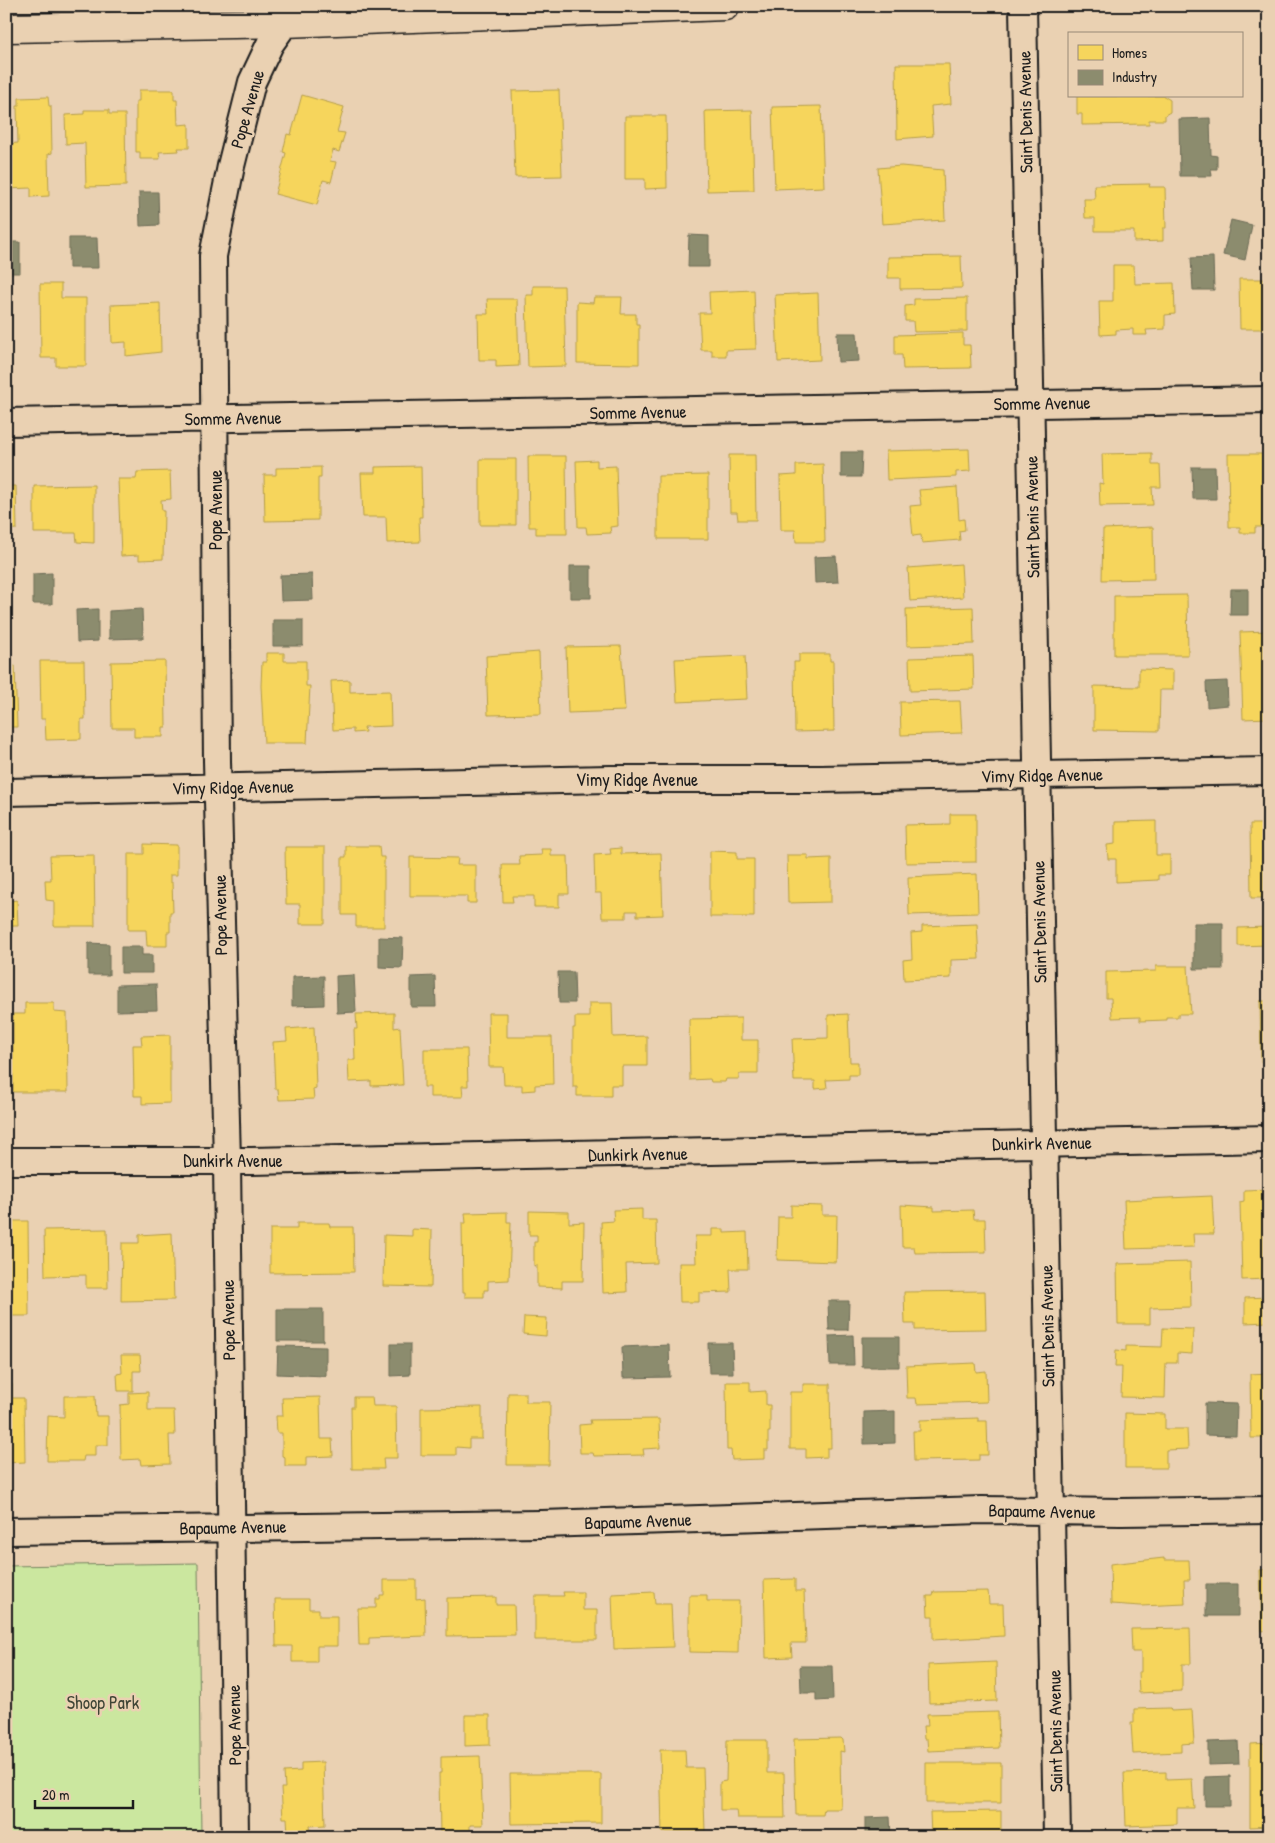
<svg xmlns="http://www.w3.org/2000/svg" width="1275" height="1843" font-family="'Patrick Hand',sans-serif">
<rect width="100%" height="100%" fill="#ead1b2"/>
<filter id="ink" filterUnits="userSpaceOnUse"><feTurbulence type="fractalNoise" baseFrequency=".02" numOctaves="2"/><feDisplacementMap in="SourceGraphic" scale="10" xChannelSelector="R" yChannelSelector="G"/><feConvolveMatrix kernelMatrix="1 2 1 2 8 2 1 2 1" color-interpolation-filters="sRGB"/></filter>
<g filter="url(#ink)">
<path fill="#cbe79f" stroke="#74825e" d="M198 1563 201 1837H6V1566Z"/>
<path fill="#f6d55c" stroke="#b59e49" d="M896 64H949L951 104 931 106 933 136 897 139Z
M139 90H174V100H177L178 125 189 124V148H178L179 151 159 152 160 159H140V152H136V101H139Z
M559 90 562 176 515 177 512 91Z
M302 95 344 107 337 132 345 133 339 152 333 150 330 161 336 162 331 182 323 180 317 205 275 194 286 153 283 152 287 134 291 135Z
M1077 96H1164L1170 100V112L1165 115V120H1149V124L1082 125V114H1077Z
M48 97 49 106H51L52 153 48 154 49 196 31 197V188L6 189V144L18 143 17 106H19V98Z
M821 106 824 187 775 189 772 107Z
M84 110H109V114H125L126 186 86 187 85 143 66 144 65 115 84 114Z
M752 110 754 190 707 191 705 111Z
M625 116H666L667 188 645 189V179H625Z
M901 166 943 170 945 220 882 224 878 168Z
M1150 184 1149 187H1165L1166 228H1163V241L1134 242V231H1095V218H1085L1084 199H1095L1094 185Z
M961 256 962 288 900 289V278H888V257Z
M1113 265H1134L1135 284 1174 283 1175 314 1165 315V329L1146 330 1147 335H1133V329L1116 330V334L1100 335 1099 301H1113Z
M1239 279H1269V342L1267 329H1240Z
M40 284H61V298H86V366H56V358H41Z
M533 286H564L566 366 528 367 526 295H533Z
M754 290 756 349 726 350V356H712V350H701L699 313H710L709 292Z
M818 293 820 360 778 362 775 295Z
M594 297H622L621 314H636V324H639V364L577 363V302L593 303Z
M967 298V331L914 332 913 321H905V306L914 305V299Z
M487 299H517L519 366 496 367V360H479L478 314H488Z
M160 303 161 352 126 356V342L112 343 111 305Z
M963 333V345H970L971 368 903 369 902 355H895V335Z
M969 449 970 471 956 472V477L887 480 886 451Z
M1152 453V465H1160L1161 487H1152L1153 505 1100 506 1099 483 1103 484 1102 454Z
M1228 454H1262V527H1255V533H1240V527H1229Z
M729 455H755L756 520H738L737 512H730Z
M528 456H566L567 534H536V527H529Z
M480 459H516V525H480Z
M597 460V467L616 466 618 526 610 527 611 533 587 534 586 527H578L576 461Z
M823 464 825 542H796L795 530H781L780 476 796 475V465Z
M421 466 422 517H419L420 542 387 543 386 517H363L361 473H375V467Z
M321 467V478H318V520L265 521 264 475H276V468Z
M170 471 171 499 161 500 162 511H164L163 559 139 560V555L121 556 118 479H136L137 472Z
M708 475V539H658V476Z
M94 485V543L77 542 76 533H34V486Z
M6 486H16L17 529 6 530Z
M957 487 959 520 964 519 965 530 959 531 960 540 922 543 921 535 913 536 910 506 921 505 919 490Z
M1153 527 1154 579 1102 580 1103 529Z
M961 564 963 597 910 601 908 568Z
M1187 595 1188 655H1114V596Z
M973 607 974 644 907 646 906 609Z
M1269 631V718L1243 719 1240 632Z
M621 646 625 711 568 713 566 647Z
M539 652 541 714 488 715 486 656Z
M266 653H284V661H306V686H310L307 743H264L261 686 262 662H266Z
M799 654H830V661H833L834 731 795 732 794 662H799Z
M745 656 747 699 677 702 675 659Z
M973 656 974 689 910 691 909 658Z
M40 661H84L85 719H81V739L46 740 45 719H41Z
M165 661 166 727H163V737H134V728H112L111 662Z
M6 666H15L17 727H6Z
M1139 669 1173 670V690H1160L1159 731 1094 730V686L1139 687Z
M350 680V692L390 691 391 726 364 727 365 732 353 733V729L333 730 331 681Z
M960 701 962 733 901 735 900 702Z
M950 814H976V862L906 863 905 825 950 824Z
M1156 821V855H1170V875H1158V880L1116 882V859H1108L1107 845 1115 844V822Z
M1250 824H1269V898H1251Z
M144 844 177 845V875H170V882H172L173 912H170V932H167V946H147L146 930H128V854H144Z
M346 846H379L380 857H384V927H356V915H342V857H346Z
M285 847H325V924H300V904H286Z
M621 848V854L661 853 663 915 637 916V911H626V918H602L601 893H595L594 855 611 854 610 849Z
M6 849 10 901 17 900 18 926H6Z
M541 849H551V856H568L569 894H559V907H534V896H512L513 902H503L502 865H520L519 856 542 855Z
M710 851 737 852V859H754V917H710Z
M94 855 95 926H54V901L46 900 45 880H51L50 856Z
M787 855H808V859L831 858V902L788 903Z
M410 857 458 858 457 865H476V903H467V896H410Z
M977 874 978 913 909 915 908 877Z
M977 924 979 959 951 960V978L904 980 903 960 912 959 911 933 922 932V926Z
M1267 927 1268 945 1238 946V928Z
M1156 966H1188L1191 1014H1178V1017H1166V1020L1140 1021V1017L1112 1018 1111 998H1106V972L1156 971Z
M1260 1001H1269V1062H1261Z
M25 1003H54V1012L67 1013 68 1092H13V1014H25Z
M589 1003H612L613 1037 647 1036V1066H622V1085H611V1096H577V1087H573V1028H575V1017H589Z
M394 1013V1028L400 1027 403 1085 371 1086V1081L349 1082 348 1060H355L354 1029H357L356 1014Z
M488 1013H507V1037H552L553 1084 535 1085V1090L522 1091V1085H504L503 1067H489Z
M848 1014 850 1062H858V1075H849V1079L826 1080 827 1088 815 1089V1081H794L792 1039 828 1038V1015Z
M741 1018V1040H758V1074H739V1079H726L725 1082H711L710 1079 690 1080 689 1019Z
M314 1027 316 1088 313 1089 314 1099 279 1100 278 1089H275L273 1042 287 1041 286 1029Z
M170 1035V1103L142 1104V1096H134L133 1045H142L141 1036Z
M424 1049H467L468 1086H462L463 1097H430V1087H424Z
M1269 1189V1279L1242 1280 1240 1202 1244 1201V1190Z
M1212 1196 1214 1234H1193L1194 1247 1126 1249 1124 1200Z
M791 1205 822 1206V1215H837L836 1262 777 1260 778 1217H791Z
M901 1205 934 1207V1211L973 1210 974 1219H985L986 1252 915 1253 914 1247H902Z
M642 1209V1220H656L657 1263 626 1264 627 1292 603 1293 601 1222 614 1221 613 1210Z
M529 1211 569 1212V1223L584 1222 583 1281H562V1288L537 1287V1265L534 1266V1242H537V1235H529Z
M507 1212V1222H511L509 1280 488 1281V1290H484V1297H465V1292H463L462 1223H466L465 1213Z
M6 1221H28L29 1316H6Z
M297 1223H329L330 1227H353L354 1272 270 1273V1229H297Z
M107 1229 108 1288H86V1275L45 1276 44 1230Z
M412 1229 432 1230 431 1287 383 1286 384 1235 412 1236Z
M712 1229H724V1233L747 1232 748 1269H730L731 1292 699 1293V1302H680L679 1263H696L695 1236H712Z
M172 1233 174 1300 121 1301 122 1243H139V1235Z
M1190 1262 1191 1307 1150 1308V1324H1118L1117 1264Z
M985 1291 986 1329 915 1330V1324H905L904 1292Z
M1267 1297 1268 1322 1245 1323V1298Z
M524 1317 547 1318 546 1336 523 1334Z
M1163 1328 1193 1329 1192 1354 1177 1353V1363H1166L1165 1398 1121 1397 1122 1367H1115L1116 1350 1126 1351V1346L1162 1347Z
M121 1355H140L141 1371H133V1391H118L117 1374 122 1373Z
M975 1363 976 1372 986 1371 987 1402 917 1404 916 1398H907L906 1366Z
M1269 1373V1438H1251L1250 1374Z
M726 1382H750V1392L766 1391V1405H770V1432H768V1450H764V1459L732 1460 731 1450H727Z
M12 1384V1398H24L25 1462 6 1463V1385Z
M803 1384H830L831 1448H827V1457L806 1458V1449H790V1392H803Z
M148 1392V1410H174L175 1435H169L170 1464 141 1465 140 1459 121 1460 120 1405 129 1404V1393Z
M508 1393H526V1402H550L549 1465H507Z
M64 1396H95L96 1416H108V1445H95V1456H84L83 1461H47L48 1416 64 1417Z
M320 1397 321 1439H332L333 1456 306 1457V1466H285V1457L282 1456V1433H277L276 1416H283L282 1398Z
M354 1397H372L373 1406H396L397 1458H383L384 1469H352L351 1407H354Z
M482 1407V1439H469V1448L456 1447V1455H421V1408Z
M1125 1413 1165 1414V1429H1187L1188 1449 1166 1450V1468H1125Z
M978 1418V1421H987L988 1455H979V1460L914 1461 913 1431H920V1420Z
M659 1419 660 1448 643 1449 644 1455 594 1456 593 1453H580L579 1425 591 1424 590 1420Z
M1164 1558V1560H1189L1190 1580H1184L1185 1604 1141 1606 1111 1604 1110 1564Z
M1269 1569V1630L1262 1631 1260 1570Z
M795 1579V1591H804L806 1643H791L792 1657 766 1658 764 1580Z
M384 1580H416V1599L425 1598 426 1636 369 1638V1645H359L358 1608H376V1599H380V1595H384Z
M988 1591 989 1604H1003L1004 1636 933 1640V1616H928L927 1596H933L934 1592Z
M563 1592H583V1610H597V1640H535V1596H564Z
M654 1592 655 1604H671L673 1647 614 1649 612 1594Z
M689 1595H707V1601H739L738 1653 689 1652Z
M496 1597V1605H514L515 1635 447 1636V1598Z
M275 1599H309V1609H319V1616H337V1646H317V1662H292V1646H276Z
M1190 1628 1191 1664H1182V1691L1139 1693 1138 1672H1141V1652H1132L1131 1629Z
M996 1662 997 1701 929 1703 928 1665Z
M1170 1708 1171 1711 1192 1710 1194 1743 1181 1744V1752L1133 1754 1131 1723H1134V1709Z
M998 1712 999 1748 928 1751 927 1739H924L923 1726H928L927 1714Z
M465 1715H490V1745L465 1746Z
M841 1738 843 1740 844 1752 840 1751 841 1809H824L823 1815H796L794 1739Z
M727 1740H767V1773H784L785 1818H737L736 1810H720V1782L726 1781Z
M1269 1743V1826L1250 1827V1744Z
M660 1750H685L686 1768H703L705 1832 662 1833Z
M480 1756 483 1825H470V1836L440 1837 439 1773H441V1757Z
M323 1762 325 1825 310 1826 311 1833 288 1834 287 1818H283L281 1788H285L284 1772 301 1771V1763Z
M926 1763H1001V1803H926Z
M1166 1772V1780L1192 1779 1194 1808H1177V1824L1126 1826 1124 1773Z
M510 1774H601V1823L511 1824Z
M1001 1811V1837H931L930 1812Z"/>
<path fill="#8c8c6e" stroke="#6a6a55" d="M1210 118 1211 155 1217 156V169H1211L1212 176H1180L1179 119Z
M139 192H158L159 225 140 226Z
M1231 220 1252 225 1245 260 1223 255Z
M689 235 709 236V267H688Z
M69 238H97L98 268H69Z
M6 242H20V273H6Z
M1213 257 1214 290H1193L1191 258Z
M837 333H857L859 361 838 362Z
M841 452H862L861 477H841Z
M1192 467H1215L1216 499H1193Z
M836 556 838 582 815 583 814 557Z
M570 566H591V598H570Z
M52 573V604H33V574Z
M312 574 313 600 281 601 280 575Z
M1231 589H1248V615H1230Z
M98 609V641L77 642 76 610Z
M142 609 143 638 109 639V611Z
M273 620H303V646H273Z
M1227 681 1228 705 1207 707 1206 682Z
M1194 923H1223V969H1194Z
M379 937 403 938 402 968 379 967Z
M88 943 109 944V975H88Z
M121 947H142V955H152V973H121Z
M558 972H574L575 1003H559Z
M354 975 356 1012 337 1013 336 976Z
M324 976V1005L292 1006V977Z
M435 976 436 1007H411V977Z
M156 984 157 1010 117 1011V985Z
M828 1301H849L848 1330H829Z
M277 1309H323V1341H277Z
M853 1335 854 1365H830L829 1336Z
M862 1337H899V1367H862Z
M708 1343H732L733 1373H709Z
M391 1344H410V1375L391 1376Z
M669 1345 670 1377 623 1378 622 1347Z
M278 1346 326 1347V1376L277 1374Z
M1205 1403 1237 1404 1236 1436 1205 1435Z
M895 1411V1443L864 1444V1412Z
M1206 1584H1238V1616H1206Z
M800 1666H832L833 1700 816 1701V1693H801Z
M1238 1741 1239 1764 1208 1765V1742Z
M1230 1776V1806H1205V1777Z
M890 1817 891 1837H865V1818Z"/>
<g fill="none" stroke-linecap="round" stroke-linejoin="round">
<g stroke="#1c1c1c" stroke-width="30">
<path id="street" d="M1023 6 1057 1837
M6 422 1269 400
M6 792 610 779H820L1269 771
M6 1161H251L1269 1139
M6 1531 542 1524 981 1510 1121 1512 1269 1510
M235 1837 227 1161 217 761 213 256 231 166 252 82 270 44 285 23 289 6"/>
</g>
<g stroke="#1c1c1c" stroke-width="31">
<path id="highway" d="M6 28 285 23 725 6"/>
</g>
<use href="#street" stroke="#ead1b2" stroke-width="26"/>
<use href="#highway" stroke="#ead1b2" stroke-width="28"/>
</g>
</g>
<g text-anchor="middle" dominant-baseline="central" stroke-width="5" stroke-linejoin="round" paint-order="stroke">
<g font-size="18" fill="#1c1c1c" stroke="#ead1b2">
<text transform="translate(247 109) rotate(-74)">Pope Avenue</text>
<text transform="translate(1025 112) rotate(-91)">Saint Denis Avenue</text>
<text transform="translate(1042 403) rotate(-1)">Somme Avenue</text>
<text transform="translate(638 412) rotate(-1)">Somme Avenue</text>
<text transform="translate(233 418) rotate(-1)">Somme Avenue</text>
<text transform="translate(215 510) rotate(-90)">Pope Avenue</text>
<text transform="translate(1032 517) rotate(-91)">Saint Denis Avenue</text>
<text transform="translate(1042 775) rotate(-1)">Vimy Ridge Avenue</text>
<text x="637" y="779">Vimy Ridge Avenue</text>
<text transform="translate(233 787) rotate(-1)">Vimy Ridge Avenue</text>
<text transform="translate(220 915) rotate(-91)">Pope Avenue</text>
<text transform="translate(1039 922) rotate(-91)">Saint Denis Avenue</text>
<text transform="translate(1042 1143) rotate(-1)">Dunkirk Avenue</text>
<text transform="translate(638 1154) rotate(-1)">Dunkirk Avenue</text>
<text x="233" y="1160">Dunkirk Avenue</text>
<text transform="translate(228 1320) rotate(-91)">Pope Avenue</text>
<text transform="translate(1047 1326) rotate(-91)">Saint Denis Avenue</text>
<text transform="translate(1042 1511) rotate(1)">Bapaume Avenue</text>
<text transform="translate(638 1521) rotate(-2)">Bapaume Avenue</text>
<text transform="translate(233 1527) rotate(-1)">Bapaume Avenue</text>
<text transform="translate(234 1725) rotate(-91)">Pope Avenue</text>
<text transform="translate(1055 1731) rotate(-91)">Saint Denis Avenue</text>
</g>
<g font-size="18" fill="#3f4536" stroke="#ead1b2">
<text x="103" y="1702">Shoop Park</text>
</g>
</g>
<rect width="1275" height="1843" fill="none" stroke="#ead1b2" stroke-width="25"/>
<rect x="12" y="12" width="1250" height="1818" fill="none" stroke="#1c1c1c" stroke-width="2" filter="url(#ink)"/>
<rect x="1068" y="32" width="175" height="65" fill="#ead1b2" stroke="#988976"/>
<rect x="1078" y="45" width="25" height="15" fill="#f6d55c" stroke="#988976"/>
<text x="1112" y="58" font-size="15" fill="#1c1c1c">Homes</text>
<rect x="1078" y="70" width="25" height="15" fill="#8c8c6e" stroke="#988976"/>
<text x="1112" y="82" font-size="15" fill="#1c1c1c">Industry</text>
<path d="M35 1800v8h98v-8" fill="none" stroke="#1c1c1c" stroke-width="2.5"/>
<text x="42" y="1800" font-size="15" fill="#1c1c1c" stroke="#ead1b2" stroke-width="4" paint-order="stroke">20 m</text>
</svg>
